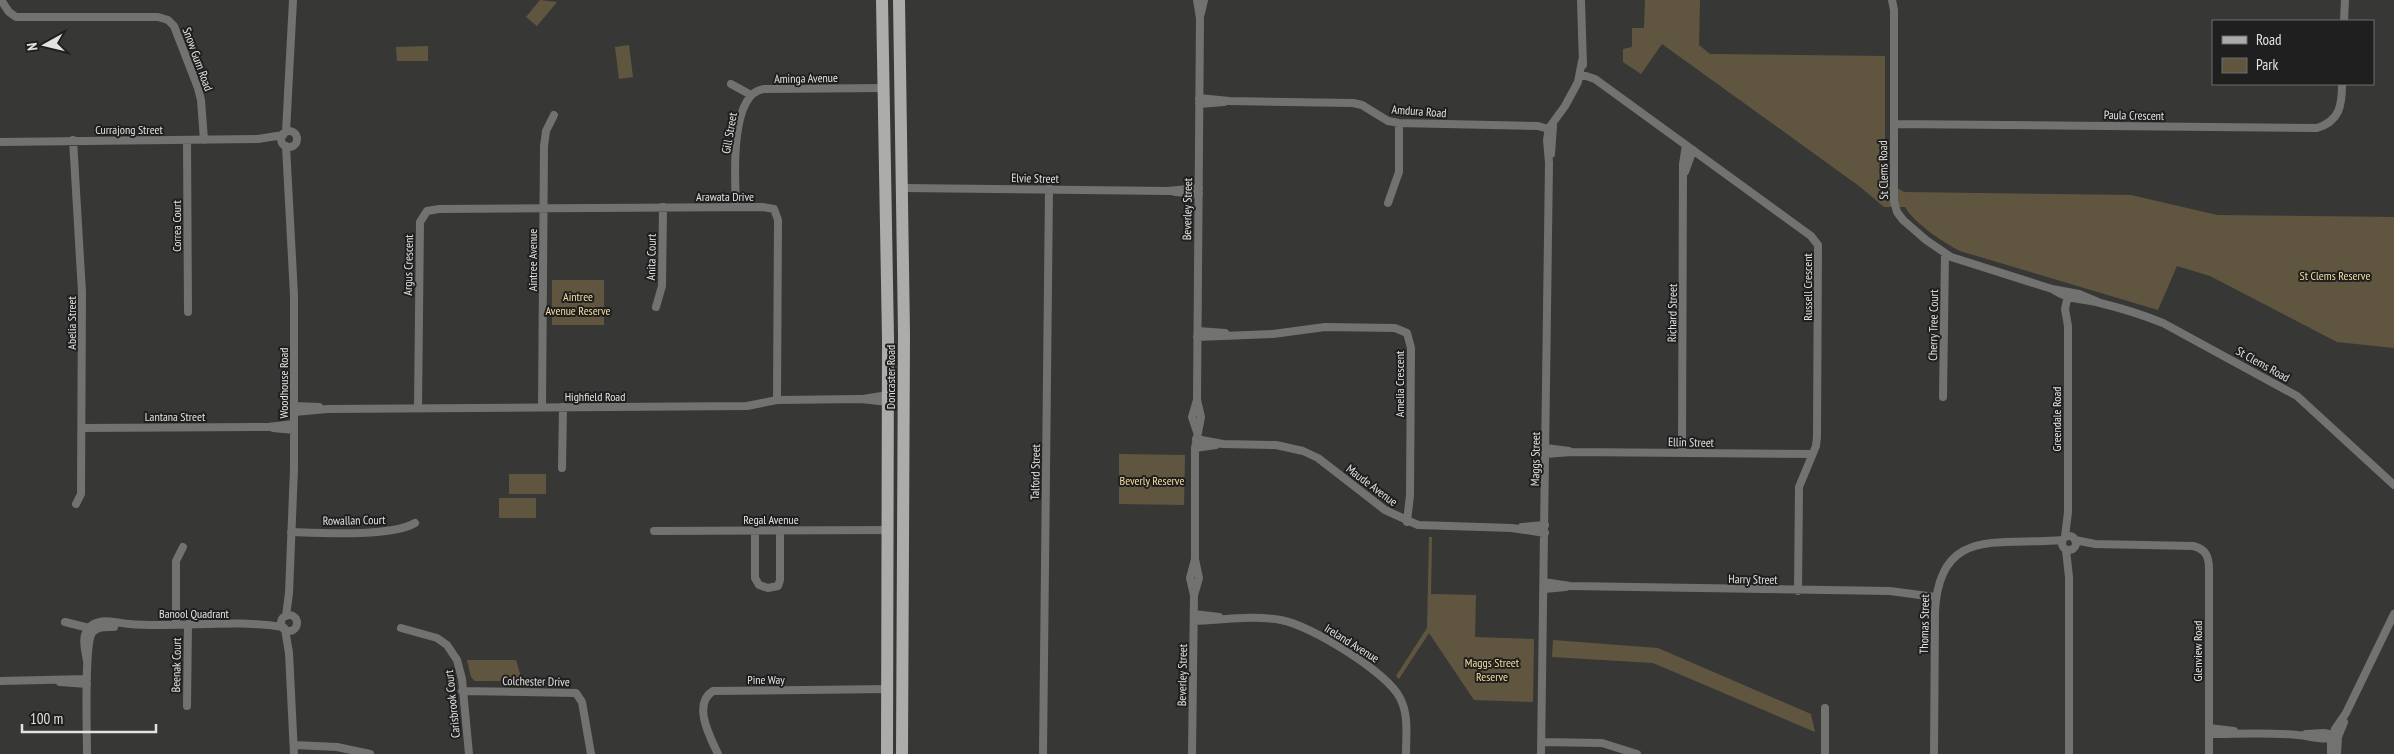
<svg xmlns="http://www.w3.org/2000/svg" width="2394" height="754" font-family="'PT Sans Narrow',sans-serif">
<rect width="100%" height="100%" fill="#373836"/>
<path fill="#605640" d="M540 0 557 2 537 26 526 17Z
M1645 0H1700L1699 45 1710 54 1885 56V181L1904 192 2131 195 2217 215 2394 217V348L2337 342 2210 276 2177 266 2158 310 1960 251C1944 243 1914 223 1905 207H1884L1859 186 1662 44 1641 74 1623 62V49L1632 47V28H1644Z
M629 45 633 77 619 79 615 47Z
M428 46V61H397L396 47Z
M552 280H604V325H552Z
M1119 454 1185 455 1184 505 1119 504Z
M509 474H546V494H509Z
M499 498H536V518H499Z
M1429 537H1432L1431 594 1476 595 1475 637 1534 639 1533 702 1474 700 1429 633 1399 679 1396 676 1427 628Z
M1553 640 1658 648 1811 714 1815 732 1653 663 1552 657Z
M467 660H516L522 681H475L471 677Z"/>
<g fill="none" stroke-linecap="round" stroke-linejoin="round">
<path stroke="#727271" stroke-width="8" d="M1 0 9 12 16 17H158L168 20 174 26 198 88 201 100 204 140
M1581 0 1583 65
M1892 0 1894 10V201L1897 212 1903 220 1926 240 1951 257 2052 289 2079 294 2098 302
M1201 13 1204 0
M2344 21 2345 0
M1580 74 1595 79 1811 236 1818 245 1817 436 1816 446 1799 487 1798 591
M731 84 751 95
M1199 98 1229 101 1353 103 1362 105 1388 121 1399 123 1538 126 1552 130
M1199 104 1224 102
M1894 124 2317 128C2340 121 2342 105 2342 84
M281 139a8 8 0 1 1 16 0a8 8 0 1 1-16 0Z
M286 132 293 0
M73 140 82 292 81 494 76 504
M187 140 188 312
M0 142 258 139 283 135
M1551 154 1553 126
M1685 172 1693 150
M902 188 1168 191 1199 188
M1175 192 1199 194
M1388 203 1399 172V123
M736 207C735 181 729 93 764 89L885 88
M2052 289C2070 301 2080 298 2100 303 2121 308 2143 315 2163 323L2297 396 2394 485
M656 307 662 286 663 207
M1198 331 1225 333
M1197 337 1273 334 1325 327 1395 328 1407 333 1411 348 1410 495 1407 522
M1943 397 1945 254
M863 399 888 395
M294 406 319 407
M542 407 544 146 546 131 554 115
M418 408 420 222 427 211 439 209 762 207 774 209 778 220 777 400
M294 412 328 409 747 406 777 400 861 399 888 402
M83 428 268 427 294 424
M273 428 294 430
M1197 432 1192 417 1197 400
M1196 439 1223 444 1276 445 1303 451 1318 458 1385 510 1418 525 1512 528 1545 533
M1195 448 1216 445
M1546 448 1569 451
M1682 453 1683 164 1686 145
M1546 454 1571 452 1812 454
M562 468 563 407
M1522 527 1545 525
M755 530V578L759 585 768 588 778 586 780 580V530
M654 531 889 530
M291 532C320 533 392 537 415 523
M2062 543a7 7 0 1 1 14 0a7 7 0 1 1-14 0Z
M2065 537 2068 512V326L2065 309 2068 295
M2075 540 2095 544 2193 546C2206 549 2209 557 2209 569V754
M2066 550 2069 577V754
M1544 582 1570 586 1890 591 1935 597
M1544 589 1566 587
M1194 595 1199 578 1195 559
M1194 614 1219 617
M281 623a8 8 0 1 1 16 0a8 8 0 1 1-16 0Z
M286 616 289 593 294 469V295L286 146
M1194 621C1223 620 1252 615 1281 620 1310 625 1387 672 1400 698 1409 715 1406 735 1406 754
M65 622 89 628
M176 624V561L183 547
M401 628 437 638 447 645 457 660 462 679 469 754
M285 629 289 653 294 754
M87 661C85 649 80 633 92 625 103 618 118 623 129 624 181 628 232 619 283 627
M0 681 87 679
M60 682 87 684
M462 691 576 693 582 702 591 754
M187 706 188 624
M1825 708V754
M2209 728 2234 731
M2209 734C2238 734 2268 732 2298 735 2311 736 2323 741 2336 737
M2306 734 2324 733 2337 736
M1541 742 1602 743 1637 754
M294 745 337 747 370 754
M87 754C87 734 84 645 92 633 97 626 106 627 114 627
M718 754C710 737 692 704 713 691L888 689
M1043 754 1049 189
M1192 754 1194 595 1190 578 1195 559V448L1201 417 1197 400 1200 18 1197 0
M1541 754 1549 163 1547 140 1549 128 1565 106 1578 82 1582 61
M1934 754 1935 612C1939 525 2000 546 2062 540
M2331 754V741L2335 729 2346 713 2394 614
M2337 754 2338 737 2344 722"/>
<path stroke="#acacaa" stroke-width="12" d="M882 0 888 339 887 754
M899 0 904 334 902 754"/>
</g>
<g text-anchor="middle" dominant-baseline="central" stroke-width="4" stroke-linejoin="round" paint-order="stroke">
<g font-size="12" fill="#e2e3e1" stroke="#1e1f1e">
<text transform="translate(198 59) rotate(70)">Snow Gum Road</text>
<text transform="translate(806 78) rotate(-1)">Aminga Avenue</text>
<text transform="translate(1419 111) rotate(4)">Amdura Road</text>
<text transform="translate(2134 115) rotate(1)">Paula Crescent</text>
<text x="129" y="129">Currajong Street</text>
<text transform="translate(729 133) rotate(-80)">Gill Street</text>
<text transform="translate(1883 170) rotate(-91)">St Clems Road</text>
<text transform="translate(1035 178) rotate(1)">Elvie Street</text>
<text x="725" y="196">Arawata Drive</text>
<text transform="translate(1187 209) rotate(-89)">Beverley Street</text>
<text transform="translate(176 226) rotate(-90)">Correa Court</text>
<text transform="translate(651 257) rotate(-89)">Anita Court</text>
<text transform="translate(532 260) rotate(-90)">Aintree Avenue</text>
<text transform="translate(408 265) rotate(-89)">Argus Crescent</text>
<text transform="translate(1807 287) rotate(-90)">Russell Crescent</text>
<text transform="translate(1672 313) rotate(-89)">Richard Street</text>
<text transform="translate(71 323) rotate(-90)">Abelia Street</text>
<text transform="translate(1933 325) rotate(-89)">Cherry Tree Court</text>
<text transform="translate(2263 364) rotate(29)">St Clems Road</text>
<text transform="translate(890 377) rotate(-90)">Doncaster Road</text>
<text transform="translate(283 383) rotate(-90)">Woodhouse Road</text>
<text transform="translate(1399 384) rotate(-90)">Amelia Crescent</text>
<text x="595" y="396">Highfield Road</text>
<text x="175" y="416">Lantana Street</text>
<text transform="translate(2056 419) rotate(-90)">Greendale Road</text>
<text transform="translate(1691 442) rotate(1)">Ellin Street</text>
<text transform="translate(1535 459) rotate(-89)">Maggs Street</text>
<text transform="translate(1035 472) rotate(-89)">Talford Street</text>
<text transform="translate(1372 485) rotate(37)">Maude Avenue</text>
<text x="771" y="519">Regal Avenue</text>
<text transform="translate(354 520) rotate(-1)">Rowallan Court</text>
<text transform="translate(1753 579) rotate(1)">Harry Street</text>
<text x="194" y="613">Banool Quadrant</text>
<text transform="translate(1924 624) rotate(-89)">Thomas Street</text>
<text transform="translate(1352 643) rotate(32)">Ireland Avenue</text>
<text transform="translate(2197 651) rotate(-90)">Glenview Road</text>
<text transform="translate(176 665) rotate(-89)">Beenak Court</text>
<text transform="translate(1182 675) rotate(-89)">Beverley Street</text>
<text x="766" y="679">Pine Way</text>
<text transform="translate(536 681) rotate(1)">Colchester Drive</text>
<text transform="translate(452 704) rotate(-96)">Carisbrook Court</text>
</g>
<g font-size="12" fill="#f8dc9f" stroke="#1e1f1e">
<text x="2335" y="275">St Clems Reserve</text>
<text x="578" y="296">Aintree<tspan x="578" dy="14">Avenue Reserve</tspan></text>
<text x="1152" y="480">Beverly Reserve</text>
<text x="1492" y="662">Maggs Street<tspan x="1492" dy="14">Reserve</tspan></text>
</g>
</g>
<rect x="2212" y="20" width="162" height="65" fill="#1e1f1e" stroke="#6c6d6c"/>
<rect x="2222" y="36" width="25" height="8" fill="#acacaa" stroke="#6c6d6c"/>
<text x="2256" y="45" font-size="15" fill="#e2e3e1">Road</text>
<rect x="2222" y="58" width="25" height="15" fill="#605640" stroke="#6c6d6c"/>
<text x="2256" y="70" font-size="15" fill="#e2e3e1">Park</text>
<g transform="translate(45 45) rotate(262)" stroke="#1e1f1e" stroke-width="4" paint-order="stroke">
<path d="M0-4L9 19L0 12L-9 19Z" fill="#e2e3e1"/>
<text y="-8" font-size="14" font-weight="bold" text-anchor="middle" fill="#e2e3e1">N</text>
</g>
<path d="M22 724v8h134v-8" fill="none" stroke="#e2e3e1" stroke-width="2.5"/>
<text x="30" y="724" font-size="15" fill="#e2e3e1" stroke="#1e1f1e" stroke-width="4" paint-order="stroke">100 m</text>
</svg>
